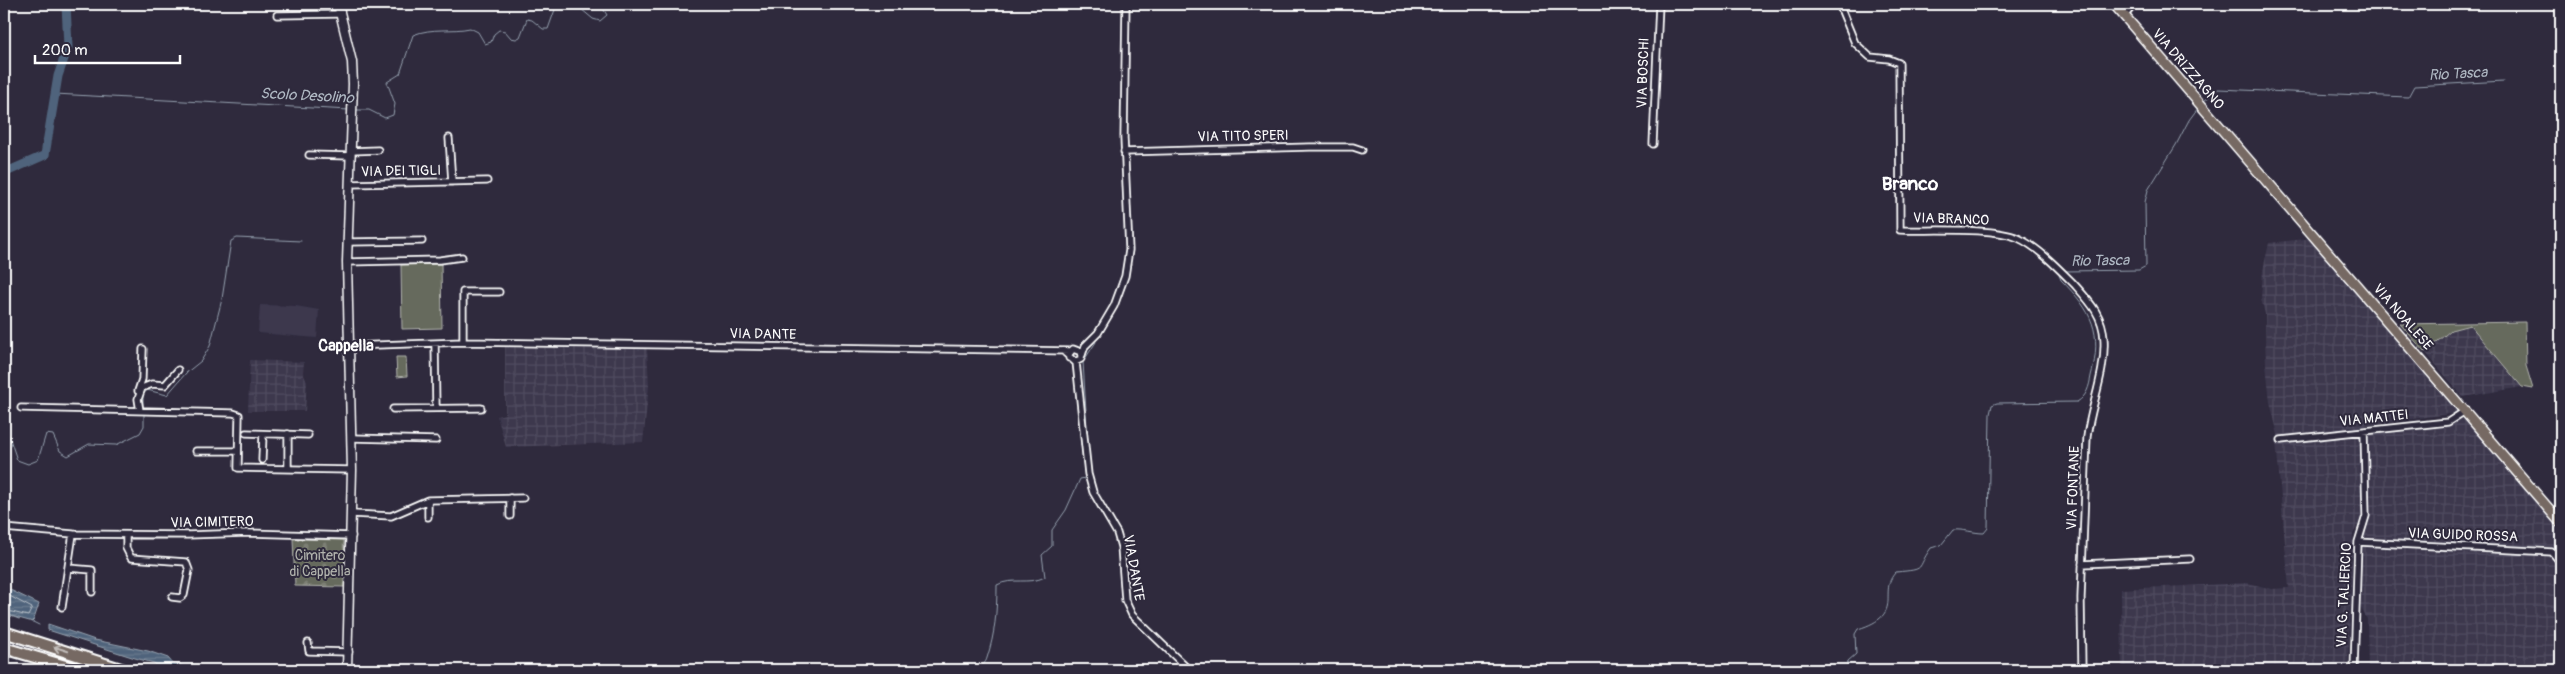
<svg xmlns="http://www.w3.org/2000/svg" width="2565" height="674" font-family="Pangolin,sans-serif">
<defs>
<pattern id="industrial-grid" width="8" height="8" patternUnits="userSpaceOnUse" patternTransform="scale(1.25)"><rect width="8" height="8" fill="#3c384e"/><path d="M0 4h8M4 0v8" fill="none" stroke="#504c60"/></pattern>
<pattern id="cemetery-stones" width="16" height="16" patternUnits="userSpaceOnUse" patternTransform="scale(1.25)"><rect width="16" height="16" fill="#666a5d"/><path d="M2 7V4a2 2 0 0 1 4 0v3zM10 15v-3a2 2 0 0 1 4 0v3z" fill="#7d8075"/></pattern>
<pattern id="water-rules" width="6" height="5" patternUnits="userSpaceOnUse" patternTransform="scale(1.25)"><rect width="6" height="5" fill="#50647b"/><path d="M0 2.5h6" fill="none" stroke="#6a7b8f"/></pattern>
</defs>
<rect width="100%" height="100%" fill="#2f2a3d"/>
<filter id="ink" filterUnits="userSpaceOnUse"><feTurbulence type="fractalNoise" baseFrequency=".02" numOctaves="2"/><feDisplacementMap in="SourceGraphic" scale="10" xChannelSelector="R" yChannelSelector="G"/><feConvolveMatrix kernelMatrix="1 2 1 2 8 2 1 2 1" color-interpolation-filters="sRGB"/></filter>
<g filter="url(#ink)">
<path fill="#3c384e" d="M260 305 296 306 319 310 317 338 258 333Z"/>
<path fill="url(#industrial-grid)" d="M2313 238 2462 412 2362 426 2360 436 2363 516 2353 534 2348 670H2122L2121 589 2248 583 2272 589 2289 588 2276 441 2279 439 2270 402 2266 364 2265 314 2261 299 2263 270 2269 243Z
M2470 325 2522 387 2463 397 2425 352 2451 330Z
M505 347 647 349 649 386 643 442 506 447 497 416 505 414Z
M250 360 304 362 303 373 307 382 305 411H248Z
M2468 418 2561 529V544H2558L2561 560V670H2368L2367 619 2360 606 2358 598 2361 540 2368 503V431Z"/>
<path fill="#666a5d" stroke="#b2b4ae" d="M441 264 442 328 402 329 401 265Z
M2525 322 2526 366 2533 389 2522 387 2470 325 2451 330 2425 352 2400 324Z
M396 357H406L407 376 397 377Z"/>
<path fill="url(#cemetery-stones)" stroke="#b2b4ae" d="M293 539 344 540 345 587 295 586Z"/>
<path fill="url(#water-rules)" stroke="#96a2b0" d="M4 587 39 604 33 622 4 614Z
M48 624 95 640 148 651 168 658 174 665H181L191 670H163L154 663 135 658 48 630Z"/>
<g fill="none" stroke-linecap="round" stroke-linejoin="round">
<path stroke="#b9c1ca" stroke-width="1" d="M4 593 32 608 28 616 4 610"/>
<path stroke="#96a2b0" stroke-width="1" d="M575 4 593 19 600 21 607 15 600 4
M55 94 349 110
M2204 101 2218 89 2408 97 2414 86 2504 81
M355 110H369L385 118 393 115 395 104 387 82 400 74 413 35C432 27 452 32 470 28L478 32 485 44 491 42 494 34 499 30 505 31 511 38 516 39 520 37 527 19 532 20 543 29H548L557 4
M2065 271 2139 270 2146 266 2145 202 2148 190 2176 145 2189 120 2198 108
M143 409V395L147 390 167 395 186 373 201 361 210 346 222 299 231 241 237 238 301 241
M4 427 9 436 17 460 28 464 38 460 46 434 53 435 60 451 68 456 89 444 116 445 140 433 144 426V414
M1088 444 1083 362 1096 342
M11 616 19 619
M33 622 39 625
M978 670C981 666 986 663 987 658 995 634 997 611 997 585 1012 577 1029 585 1045 577L1042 555 1052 546V530L1066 510 1080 479 1085 478 1081 444
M1808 670H1813
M1846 670 1848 661 1856 654 1855 634 1858 629C1907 614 1876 592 1896 572 1928 569 1915 570 1931 548L1941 545 1953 530C1964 529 1973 533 1984 533L1988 528 1990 414 1992 405 1997 403 2077 402C2087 396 2089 387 2091 376 2103 332 2092 311 2061 280L2059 275 2062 273"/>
<path stroke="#50647b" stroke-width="9" d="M4 173 45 155 58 76 68 47 66 4"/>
<g stroke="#fff" stroke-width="9">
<path id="minor" d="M1839 4 1855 43 1870 57 1889 59 1899 63 1900 230C1929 231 1993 227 2018 238 2038 247 2058 268 2074 284 2089 301 2103 315 2104 339 2106 372 2091 405 2087 437L2081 598 2082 670
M277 15 339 14
M449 138 452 182
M1653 144 1659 4
M351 151 378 150
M1124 152 1310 147H1353L1362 150
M309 155 351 156
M350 184 487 181
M348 242 422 241
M347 262 440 260 462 257
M463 342V292H499
M435 343 436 408
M350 346 463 342 1070 351
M1063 351 1075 362 1081 359V352L1073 349 1069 354V358
M1082 355 1085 346 1098 333 1114 306 1125 276 1129 250 1124 138 1126 4
M1076 362 1088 474 1093 492 1117 533 1121 547 1125 600 1132 615 1189 670
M138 391 142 379 143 349
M21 408 233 413 239 415 238 468 352 470
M393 409 481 408
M140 411 138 399 142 388 152 384 165 385 178 370
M246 433 308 435
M352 438 436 440
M2281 440 2448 422 2465 411
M196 451H238
M262 460 263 434
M288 469V434
M510 498V516
M352 514 391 516 428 500 523 498
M428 517V500
M4 528 73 534 188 535 248 533 352 536
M126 535V548L131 558 186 562 189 570 184 595 180 598 172 597
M2358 542 2552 552 2561 563
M2082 564 2190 559
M68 568 92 570V592
M62 607 73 534
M308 643 309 651 349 652
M2354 670 2358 542 2366 516 2364 432"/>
</g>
<g stroke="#fff" stroke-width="11">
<path id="tertiary" d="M2124 15 2133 4"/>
</g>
<g stroke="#fff" stroke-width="11">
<path id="secondary" d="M338 4 352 62 353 84 347 262 352 470 347 670"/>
</g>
<g stroke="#fff" stroke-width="12">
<path id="primary" d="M2114 4 2561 523"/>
</g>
<g stroke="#fff" stroke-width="14">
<path id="motorway" d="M4 632 124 670
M4 648 79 670"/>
</g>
<use href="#minor" stroke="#2f2a3d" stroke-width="5.5"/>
<use href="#tertiary" stroke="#2f2a3d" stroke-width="7"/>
<use href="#secondary" stroke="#2f2a3d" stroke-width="8"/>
<use href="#primary" stroke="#766964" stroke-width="9"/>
<use href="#motorway" stroke="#766964" stroke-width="10"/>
</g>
<defs><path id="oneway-shaft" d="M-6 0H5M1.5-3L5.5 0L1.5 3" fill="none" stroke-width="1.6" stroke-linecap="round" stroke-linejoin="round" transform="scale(1.25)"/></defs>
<use stroke="#c1bcb9" href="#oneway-shaft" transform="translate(61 649) rotate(-162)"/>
</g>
<g text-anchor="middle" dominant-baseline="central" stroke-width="4" stroke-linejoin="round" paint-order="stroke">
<g font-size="14" fill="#fff" stroke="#2f2a3d">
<text transform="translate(2188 69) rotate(49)">VIA DRIZZAGNO</text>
<text transform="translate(1643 73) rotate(-88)">VIA BOSCHI</text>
<text transform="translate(1243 136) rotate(-1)">VIA TITO SPERI</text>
<text transform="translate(401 171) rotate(-1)">VIA DEI TIGLI</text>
<text transform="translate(1951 219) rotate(2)">VIA BRANCO</text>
<text transform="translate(2403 317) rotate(49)">VIA NOALESE</text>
<text transform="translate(763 334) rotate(1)">VIA DANTE</text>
<text transform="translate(2374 418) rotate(-6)">VIA MATTEI</text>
<text transform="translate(2073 488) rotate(-88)">VIA FONTANE</text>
<text transform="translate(212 522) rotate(-1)">VIA CIMITERO</text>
<text transform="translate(2463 535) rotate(2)">VIA GUIDO ROSSA</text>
<text transform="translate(1134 568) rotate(80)">VIA DANTE</text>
<text transform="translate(2344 595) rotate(-87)">VIA G. TALIERCIO</text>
</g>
<g font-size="14" fill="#b2b4ae" stroke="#2f2a3d">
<text x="320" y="555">Cimitero<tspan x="320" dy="16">di Cappella</tspan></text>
</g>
<g font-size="15" font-style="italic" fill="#b0b9c4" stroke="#2f2a3d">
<text transform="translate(2458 74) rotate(-3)">Rio Tasca</text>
<text transform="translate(307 96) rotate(3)">Scolo Desolino</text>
<text transform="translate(2100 261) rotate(-1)">Rio Tasca</text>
</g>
<g font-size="16" font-weight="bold" fill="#fff" stroke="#2f2a3d">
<text x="346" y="346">Cappella</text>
</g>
<g font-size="19" font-weight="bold" fill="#fff" stroke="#2f2a3d">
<text x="1910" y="184">Branco</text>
</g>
</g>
<rect width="2565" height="674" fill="none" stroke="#2f2a3d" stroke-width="20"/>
<rect x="10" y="10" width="2545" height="654" fill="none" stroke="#fff" stroke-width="2" filter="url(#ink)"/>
<path d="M35 55v8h145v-8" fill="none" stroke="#ffffff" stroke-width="2.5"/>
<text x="42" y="55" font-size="15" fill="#ffffff" stroke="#2f2a3d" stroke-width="4" paint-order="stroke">200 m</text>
</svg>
